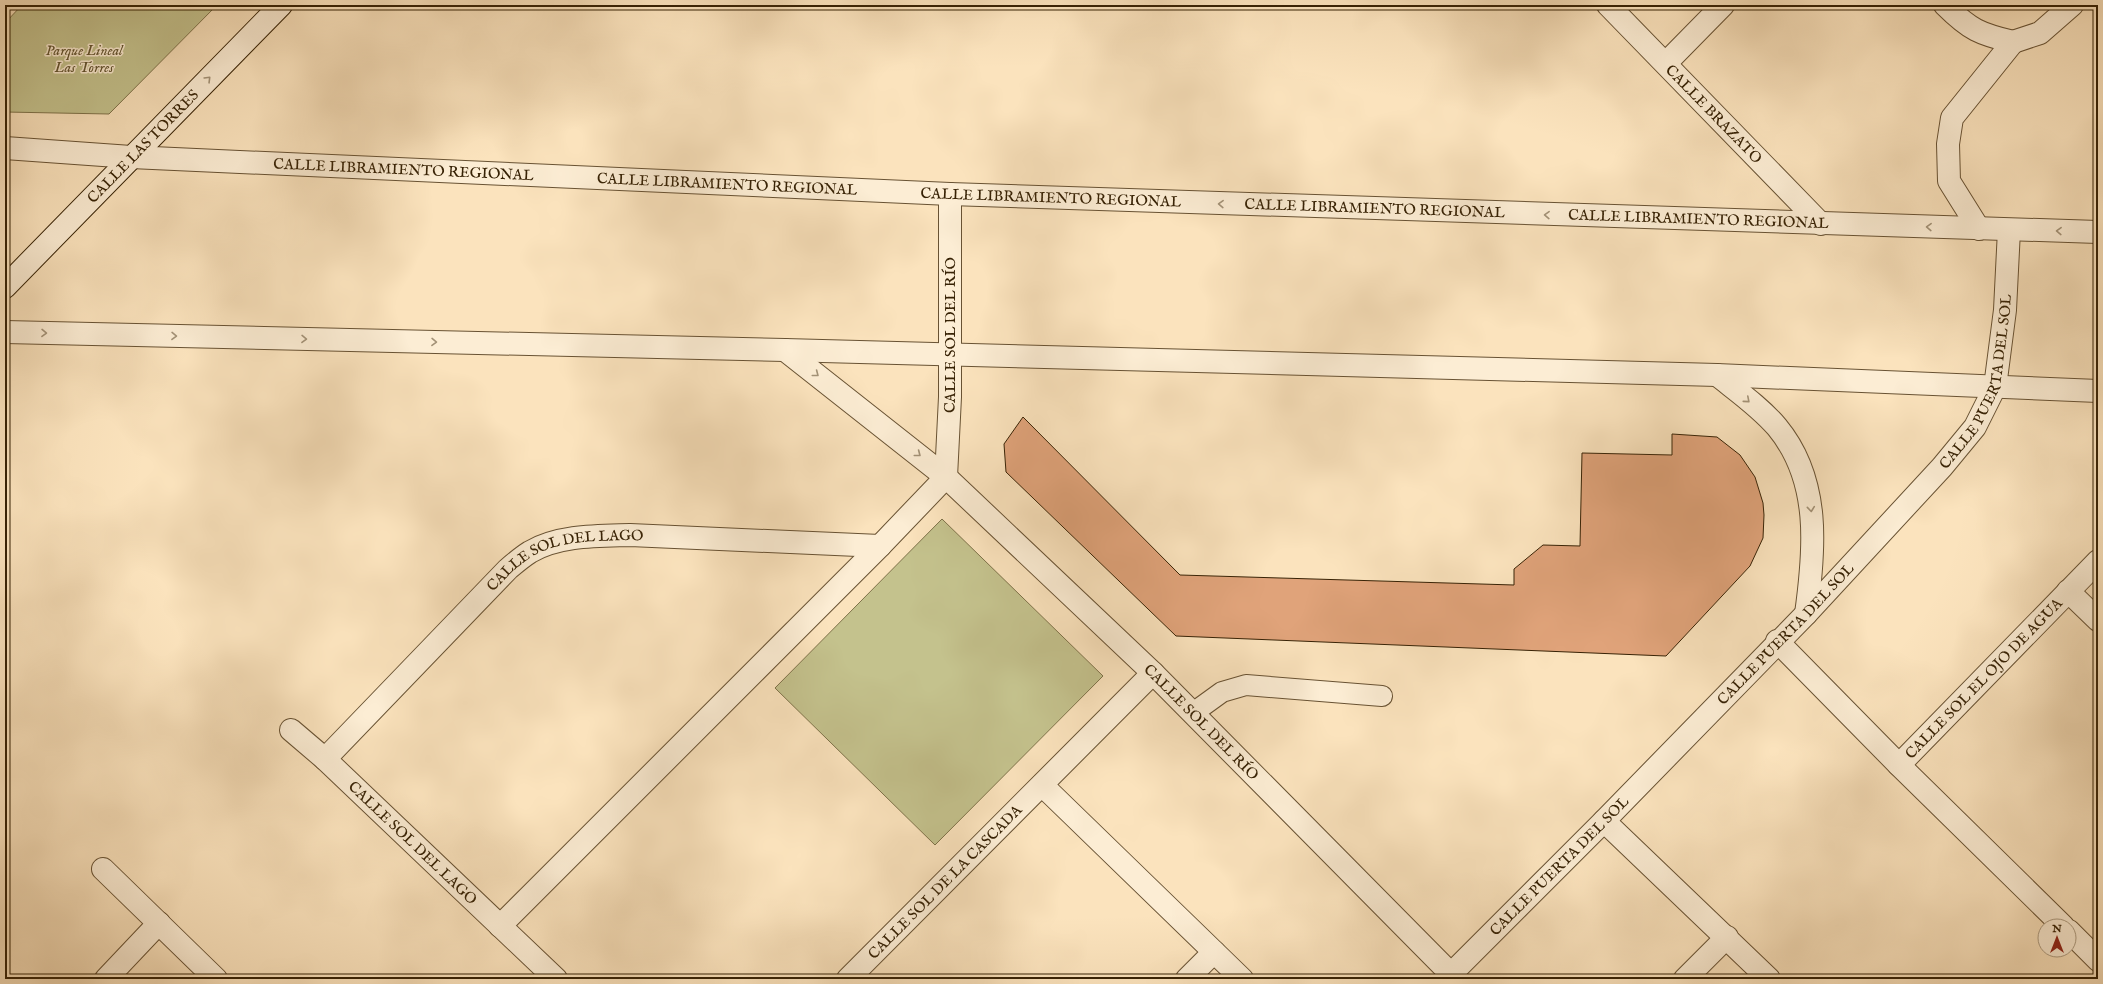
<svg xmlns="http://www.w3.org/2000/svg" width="2103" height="984" font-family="'IM FELL English',serif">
<rect width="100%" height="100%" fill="#fbe3bd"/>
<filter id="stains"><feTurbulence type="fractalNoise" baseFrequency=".005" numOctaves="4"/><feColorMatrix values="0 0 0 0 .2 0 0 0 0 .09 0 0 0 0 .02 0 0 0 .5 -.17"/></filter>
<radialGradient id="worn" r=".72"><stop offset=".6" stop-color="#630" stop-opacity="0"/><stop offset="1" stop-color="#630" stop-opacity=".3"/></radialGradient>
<path fill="#c4c28d" stroke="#7e7249" d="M22 5H217L109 114 5 112V23Z
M942 519 1103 676 935 845 775 688Z"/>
<path fill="#e0a37a" stroke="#372205" d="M1023 417 1180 575 1514 585V569L1543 545 1580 546 1582 453 1672 455V434L1717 437 1740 455 1755 477 1763 503 1764 515 1763 538 1750 566 1666 656 1176 636 1006 472 1004 444Z"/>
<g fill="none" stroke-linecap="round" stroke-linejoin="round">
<g stroke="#685233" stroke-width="22">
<path id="service" d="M1193 713 1222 692 1246 685 1382 696"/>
</g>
<g stroke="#685233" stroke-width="24">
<g id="minor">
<path id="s1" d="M1608 5 1821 224"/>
<path d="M1945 5C1970 30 1980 34 2013 42"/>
<path d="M2013 42 2040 33 2072 5"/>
<path d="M1666 63 1723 5"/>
<path d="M1979 229 1949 181 1948 144 1952 118 2013 42"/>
<path id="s2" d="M785 350 946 477 1153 673 1451 974"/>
<path id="s3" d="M946 477 950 397V194"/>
<path d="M2068 591 2098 620"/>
<path d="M1777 641 1899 765 2063 926"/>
<path id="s4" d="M291 730 325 759 556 979"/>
<path id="s5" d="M325 759 508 569C515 563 522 557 530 552 559 535 598 536 630 535L880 546"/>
<path id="s6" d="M1899 765 2098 561"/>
<path d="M1042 785 1242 979"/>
<path d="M1604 821 1769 979"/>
<path d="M103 869 216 979"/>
<path d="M500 926 880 546 946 477"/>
<path d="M2069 931 2098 960"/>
<path d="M106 979 159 923"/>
<path id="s7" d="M848 979 1153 673"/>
<path d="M1187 979 1214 952"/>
<path d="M1685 979 1727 937"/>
</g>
</g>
<g stroke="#685233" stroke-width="24">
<g id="tertiary">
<path id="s8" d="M5 148 131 157 950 194 2098 232"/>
<path d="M5 332 785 350 1717 375 2098 391"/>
<path d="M1717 375C1737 391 1760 407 1777 427 1821 480 1815 549 1806 614"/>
<path id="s9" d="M1446 979 1604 821 1806 614 1942 467 1975 427 1995 387 2005 310 2009 230"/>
</g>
</g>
<g stroke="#372205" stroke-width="24">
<g id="secondary">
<path id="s10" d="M5 287 281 5"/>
</g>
</g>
<use href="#service" stroke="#fcedd4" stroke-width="20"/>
<use href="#minor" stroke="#fcedd4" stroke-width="22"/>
<use href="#tertiary" stroke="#fcedd4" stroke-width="22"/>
<use href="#secondary" stroke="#fcedd4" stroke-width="22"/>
</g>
<defs><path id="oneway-chevron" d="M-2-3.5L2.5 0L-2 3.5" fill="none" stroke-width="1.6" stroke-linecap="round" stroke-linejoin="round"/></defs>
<g stroke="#a39277">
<use href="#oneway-chevron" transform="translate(208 79) rotate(-45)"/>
<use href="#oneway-chevron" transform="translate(1221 204) rotate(-178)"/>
<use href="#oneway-chevron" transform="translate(1547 215) rotate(-178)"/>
<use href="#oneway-chevron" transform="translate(1929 227) rotate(-178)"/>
<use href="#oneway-chevron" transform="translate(2059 231) rotate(-178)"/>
<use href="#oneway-chevron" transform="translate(44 333) rotate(1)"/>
<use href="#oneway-chevron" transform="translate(174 336) rotate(1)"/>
<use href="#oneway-chevron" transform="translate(304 339) rotate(1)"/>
<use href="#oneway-chevron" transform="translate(434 342) rotate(1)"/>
<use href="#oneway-chevron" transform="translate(816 374) rotate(38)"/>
<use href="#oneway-chevron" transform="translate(1747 400) rotate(41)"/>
<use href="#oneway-chevron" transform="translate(918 454) rotate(38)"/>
<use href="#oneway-chevron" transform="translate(1811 509) rotate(84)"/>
</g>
<g text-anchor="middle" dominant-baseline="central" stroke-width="3" stroke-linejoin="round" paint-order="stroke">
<g font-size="15" font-style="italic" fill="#61522e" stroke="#fcedd4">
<text x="84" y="50">Parque Lineal<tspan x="84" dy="17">Las Torres</tspan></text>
</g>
<g font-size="15" fill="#372205" stroke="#fcedd4">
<text stroke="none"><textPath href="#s1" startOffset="152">CALLE BRAZATO</textPath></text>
<text stroke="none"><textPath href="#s10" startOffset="197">CALLE LAS TORRES</textPath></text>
<text stroke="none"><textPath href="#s8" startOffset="399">CALLE LIBRAMIENTO REGIONAL</textPath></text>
<text stroke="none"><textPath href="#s8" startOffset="723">CALLE LIBRAMIENTO REGIONAL</textPath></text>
<text stroke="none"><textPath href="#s8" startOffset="1047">CALLE LIBRAMIENTO REGIONAL</textPath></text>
<text stroke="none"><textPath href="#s8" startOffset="1371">CALLE LIBRAMIENTO REGIONAL</textPath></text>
<text stroke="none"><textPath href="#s8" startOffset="1695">CALLE LIBRAMIENTO REGIONAL</textPath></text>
<text stroke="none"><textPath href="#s3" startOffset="142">CALLE SOL DEL RÍO</textPath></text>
<text stroke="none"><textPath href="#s9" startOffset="808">CALLE PUERTA DEL SOL</textPath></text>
<text stroke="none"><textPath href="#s5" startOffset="322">CALLE SOL DEL LAGO</textPath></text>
<text stroke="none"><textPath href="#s9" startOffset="484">CALLE PUERTA DEL SOL</textPath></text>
<text stroke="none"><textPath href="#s6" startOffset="121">CALLE SOL EL OJO DE AGUA</textPath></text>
<text stroke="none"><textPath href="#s2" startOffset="559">CALLE SOL DEL RÍO</textPath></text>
<text stroke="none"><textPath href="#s4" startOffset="166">CALLE SOL DEL LAGO</textPath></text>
<text stroke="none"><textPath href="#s9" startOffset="160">CALLE PUERTA DEL SOL</textPath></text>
<text stroke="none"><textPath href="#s7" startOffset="137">CALLE SOL DE LA CASCADA</textPath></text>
</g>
</g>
<rect width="2103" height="984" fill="none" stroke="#fbe3bd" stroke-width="20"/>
<rect x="6" y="6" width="2091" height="972" fill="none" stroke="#372205" stroke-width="2"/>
<rect x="10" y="10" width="2083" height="964" fill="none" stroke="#372205"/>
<g transform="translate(2057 938)"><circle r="19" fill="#fcedd4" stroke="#ad9c81"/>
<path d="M0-3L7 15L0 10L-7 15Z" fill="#8f2418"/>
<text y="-6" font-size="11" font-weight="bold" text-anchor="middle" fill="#372205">N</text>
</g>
<rect width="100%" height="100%" filter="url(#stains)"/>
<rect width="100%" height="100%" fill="url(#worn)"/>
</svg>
